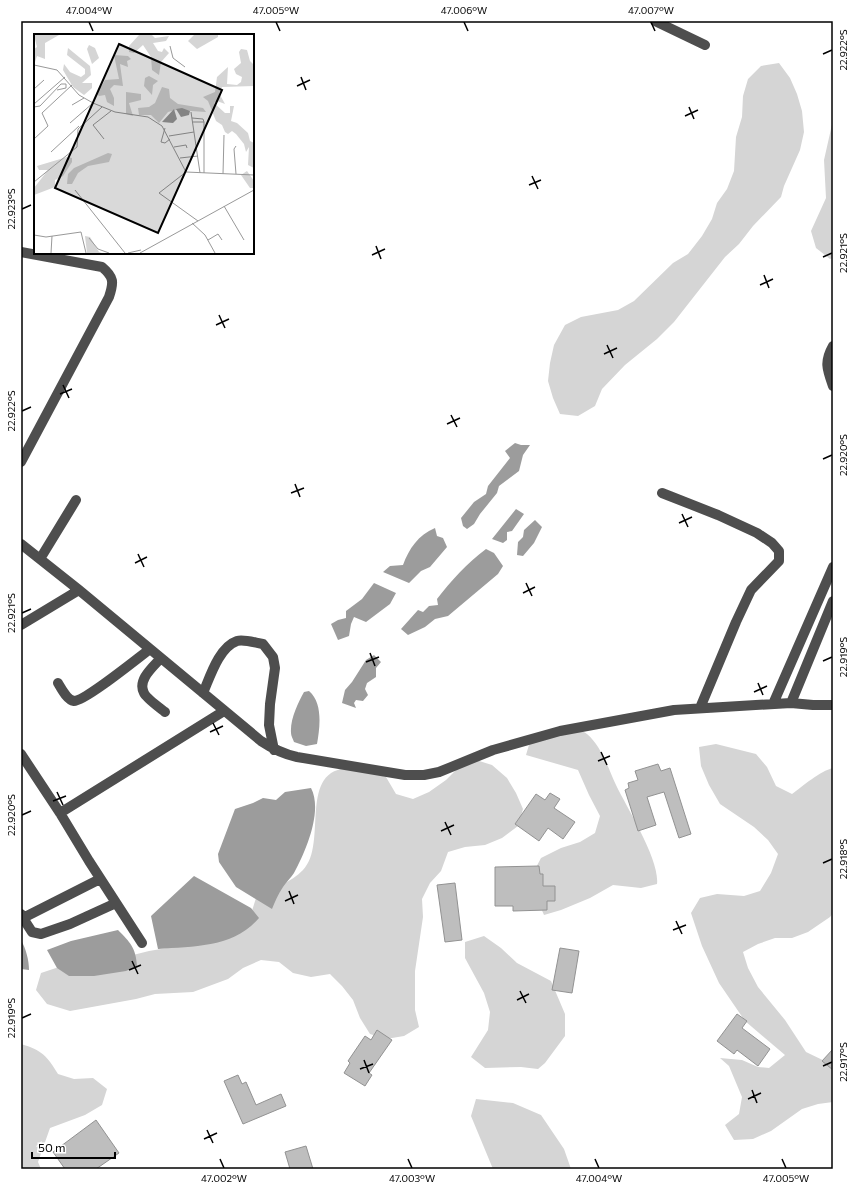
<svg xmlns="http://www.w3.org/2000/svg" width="854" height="1190" font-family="Commissioner,sans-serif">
<rect width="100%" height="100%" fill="#fff"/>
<path fill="#d5d5d5" d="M779 63 790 78 797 94 802 111 804 132 800 150 784 186 781 197 753 226 739 244 725 257 674 322 657 339 625 365 602 389 595 406 578 416 560 414 553 398 548 381 550 363 554 345 565 325 581 317 618 310 634 301 673 263 688 254 702 236 712 219 717 203 727 189 734 171 736 137 742 117 743 96 748 79 761 66Z
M833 120V258L830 259 816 248 811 231 826 198 824 160Z
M567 727C573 729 583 730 587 734 602 747 608 768 616 785 627 808 660 860 657 884L641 888 613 885 590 898 561 910 544 915 537 899 532 875 541 858 561 848 580 842 595 833 600 816 589 795 578 770 526 755 531 738Z
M716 744 756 754 767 767 776 786 792 794C803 786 820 771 833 768V913L830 917 808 932 792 938H775L758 944 743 952 748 968 758 987 785 1020 806 1052 833 1065V1102L818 1104 802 1109 771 1131 753 1139 734 1140 725 1125 739 1114 742 1097 729 1066 720 1058 742 1060 758 1067 769 1068 785 1055 745 1021 719 983 702 946 691 913 700 898 717 894 744 896 760 891 771 873 778 854 768 840 754 827 720 804 709 785 701 766 699 747Z
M476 760 492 765 507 778 516 793 523 809 518 826 502 838 485 845 465 847 448 852 441 871 430 883 422 899 423 917 415 971V1010L419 1027 404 1036 386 1039 370 1034 360 1018 353 1000 342 986 330 974 311 977 293 973 279 962 261 960 243 968 228 979 193 992 155 994 136 999 70 1011 47 1004 36 990 41 973 62 966 121 958 149 951 185 945 251 914 256 898C271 889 292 882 303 870 329 844 296 768 351 768 361 768 376 774 386 777L396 794 413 799 429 792 446 780 459 767Z
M484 936 501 948 517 963 551 981 565 1014V1036L545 1063 538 1069 521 1067 485 1068 471 1057 488 1030 490 1012 484 993 465 958V942Z
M21 1044C42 1050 47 1056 58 1074L74 1079 93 1078 107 1089 102 1105 85 1115 50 1128 38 1162 41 1169H21Z
M476 1099 513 1103 541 1115 564 1149 571 1169H493L471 1116Z"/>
<path fill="#9c9c9c" d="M515 443 521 445H530L523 455 519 471 499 486 497 493 480 514 474 524 467 529 463 526 461 518 474 502 486 494 488 486 510 458 505 451Z
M516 509 524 514 512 531 507 532V540L503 543 492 539Z
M535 520 542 527 534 543 523 556 517 555 518 542 523 537 524 530Z
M435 528 437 536 443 538 447 547 430 567 421 571 409 583 383 572 390 566 403 565C409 549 418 535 435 528Z
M486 549 494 553 503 566 498 574 448 616 435 619 425 627 408 635 401 629 418 610 423 612 429 606 438 605 437 599C451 581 467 563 486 549Z
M374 583 396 593 390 604 366 622 354 617 351 624 349 636 338 640 331 624 338 620 346 618V611L362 599Z
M374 655 381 662 376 668V677L367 683 365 689 368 695 363 701 356 700 354 703 356 708 342 703 345 690 352 682 366 660Z
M309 691C323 703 320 727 317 744L306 746 294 742C293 739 291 736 291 733 290 719 298 703 304 692Z
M311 788C323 811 306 851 294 873 291 878 286 882 283 887 278 894 275 902 272 909L236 887 219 862 218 854 235 809 253 803 263 798 276 800 285 792Z
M194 876 251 908 259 918C233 948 195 946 158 949L151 916Z
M118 930C130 942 136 948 137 966L126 971 94 976H69L57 968 47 950 71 941Z
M21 940C26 949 29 960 29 970L21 969Z"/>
<path fill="#bebebe" stroke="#929292" d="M658 764 661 771 670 768 691 834 679 838 664 792 647 797 656 825 638 831 625 790 629 788 628 783 638 780 635 771Z
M550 793 560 799 554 808 575 822 563 839 548 828 539 841 515 824 536 794 545 800Z
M539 866 540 874H543V886H555V901H547V910L513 911V906H495V867Z
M455 883 462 940 445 942 437 885Z
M560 948 579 951 572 993 552 990Z
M737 1014 747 1021 742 1028 770 1049 758 1066 737 1050 734 1054 717 1041Z
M377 1030 392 1040 369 1073 372 1075 365 1086 344 1073 350 1063 348 1061 365 1036 371 1040Z
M833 1049V1070L822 1061Z
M238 1075 242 1084 246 1082 256 1105 281 1094 286 1106 243 1124 224 1081Z
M96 1120 119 1153 96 1169H65L53 1152Z
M306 1146 313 1169H290L285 1152Z"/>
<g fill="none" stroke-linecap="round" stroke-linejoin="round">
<path stroke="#4e4e4e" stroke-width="10" d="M655 21 705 45
M21 252 102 267C114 277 114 282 109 297L21 462
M833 346C824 362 827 369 833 386
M662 493 718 515 757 533 772 543 779 551V561L751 590 736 622 700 708
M21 544 79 590 261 741C273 749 283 754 297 757L405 775H424L439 772 493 750 560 731 674 710 791 703 813 705H833
M40 559 76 500
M21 625 79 590
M161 658C153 667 137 680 144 693 146 698 160 708 165 712
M58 683C61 688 67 700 74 701 85 701 138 658 150 649
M203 693C210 677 219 647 237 641 244 639 256 643 263 644L273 657 275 668 270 704 269 725 274 750
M791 703 833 601
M773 704 833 567
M21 754 60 813 89 861 142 943
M60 813 224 711
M21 914 23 918 100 879
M23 918 32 932 41 934 70 924 116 903"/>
</g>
<path fill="none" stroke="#000" stroke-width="1.5" d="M89 22 93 31M276 22 280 31M464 22 468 31M651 22 655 31M823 54 832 50M301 77 306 90M297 86 310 80M689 107 694 119M685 116 698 110M532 176 538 189M529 185 541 180M22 209 31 205M376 246 381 259M372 255 385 249M823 257 832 253M764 275 769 288M760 285 773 279M219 315 225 328M216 325 229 319M607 345 613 358M604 354 617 348M63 385 69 398M60 394 72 389M22 411 31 407M451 415 457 427M447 424 460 418M823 459 832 455M295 484 300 497M291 493 304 488M682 514 688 527M679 523 692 517M138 554 144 567M135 563 147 557M526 583 532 596M523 593 535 587M22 613 31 609M370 653 375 666M823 661 832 657M366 662 379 657M758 683 763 695M754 692 767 686M213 723 219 735M210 732 223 726M601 752 607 765M598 761 610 756M57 792 63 805M53 801 66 796M22 815 31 811M445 822 451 835M441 831 454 825M823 863 832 859M289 891 294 904M285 901 298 895M676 921 682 934M673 930 686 925M132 961 138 974M129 970 141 965M520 991 526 1003M517 1000 529 994M22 1018 31 1014M364 1060 369 1073M823 1066 832 1062M360 1069 373 1064M752 1090 757 1103M748 1099 761 1093M207 1130 213 1143M204 1139 217 1133M220 1159 224 1168M408 1159 412 1168M595 1159 599 1168M782 1159 786 1168"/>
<g transform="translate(34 34)">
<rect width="220" height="220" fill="#fff"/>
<path d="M0 1H25L11 9V25L3 22 1 28 0 15 3 13ZM105 1H118L121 4 135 2 132 7 119 9 124 17 128 18 130 14 135 19 127 28 125 41 118 36 117 23 109 11 100 19 95 18V12ZM160 1H184V3L163 15 154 7ZM55 11 61 14 65 24 58 30 53 15ZM34 14 56 32 57 41 48 49H58V54L50 61 39 53 29 36 30 30 36 38 47 43 51 40V35L33 21ZM207 15 213 16 216 27 220 31V52L188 53 185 59 191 70 183 67 180 69 191 79H196V72H200L197 87 203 89 214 99 216 107 220 109V134L214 131 215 113 212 118 210 110 202 100 198 97 194 100 191 98 188 91 182 87 174 67 169 63 181 58 183 43 194 33 193 50 203 51 207 48 208 43 202 40 200 35 207 29 205 18ZM80 21 94 22 97 25 93 27 94 33 86 30 89 52 80 51 76 55 80 64V72L73 68 71 61 65 62 63 60 71 46 85 45ZM115 42 124 47 119 51 118 61 110 52 111 44ZM128 53 135 55 136 64 144 70 169 74 172 78 142 76 134 78 125 89 117 81H105L104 74 115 73 121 69ZM92 58 107 60V66L95 69 99 82 92 80ZM74 119 78 120 75 128 54 132 44 139 38 150H33L34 140 40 134ZM33 123 38 124V128L29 142 21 146V153L0 161V154L14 136H5L3 132ZM213 137 220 147V154H216L207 141ZM51 202 56 203 65 218 68 219H53Z" fill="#d5d5d5"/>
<path d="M148 74 156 77 155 81 147 83 142 75ZM140 75 143 85 139 89 128 88Z" fill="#9c9c9c"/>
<path fill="none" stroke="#999" stroke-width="1" d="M136 12 139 24 151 33M0 31 23 36 45 61 59 69 81 78 114 83 128 92 152 138M0 55 10 46M0 70 31 43M38 71 50 64M0 73 6 72 27 50H32V54L23 56M157 78 166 139M158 84 169 85 170 88M159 88H170V139M36 89 59 69M131 94 127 108 131 109 136 105M135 102 160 98M0 105 14 92 8 79 38 51M70 105 59 91 77 77M202 112 200 115 202 140M140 113 152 111 153 114M17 118 45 92M146 124 164 122M189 140 190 101M0 148 43 113 44 95 68 73M41 156 91 219M190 172 210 206M164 187 125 159 152 138 220 141M158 189 171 201 181 219M0 201 12 203 47 198 52 219M55 204 64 215 75 219M174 206 184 200 188 206M17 219 18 202M94 219 107 216M106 219 220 156"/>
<path fill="#000" fill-opacity="0.15" stroke="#000" stroke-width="2" d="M85 10 188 56 124 199 21 154Z"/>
<rect width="220" height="220" fill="none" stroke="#000" stroke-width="2"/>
</g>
<rect width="854" height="1190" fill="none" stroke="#ffffff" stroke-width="44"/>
<path d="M32 1152v6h83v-6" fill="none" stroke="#000000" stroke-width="2"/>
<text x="38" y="1152" font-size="12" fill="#000000" stroke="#ffffff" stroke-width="3" paint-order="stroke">50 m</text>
<rect x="22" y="22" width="810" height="1146" fill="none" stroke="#000" stroke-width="1.5"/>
<g font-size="10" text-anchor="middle" fill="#000">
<text x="89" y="14">47.004°W</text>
<text x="276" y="14">47.005°W</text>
<text x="464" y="14">47.006°W</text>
<text x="651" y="14">47.007°W</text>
<text transform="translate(843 50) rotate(-90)" y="4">22.922°S</text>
<text transform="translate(11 209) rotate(-90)" y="4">22.923°S</text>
<text transform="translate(843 253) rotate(-90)" y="4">22.921°S</text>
<text transform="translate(11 411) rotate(-90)" y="4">22.922°S</text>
<text transform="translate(843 455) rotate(-90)" y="4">22.920°S</text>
<text transform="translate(11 613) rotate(-90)" y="4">22.921°S</text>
<text transform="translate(843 657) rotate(-90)" y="4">22.919°S</text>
<text transform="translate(11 815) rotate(-90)" y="4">22.920°S</text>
<text transform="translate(843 859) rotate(-90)" y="4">22.918°S</text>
<text transform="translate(11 1018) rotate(-90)" y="4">22.919°S</text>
<text transform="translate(843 1062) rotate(-90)" y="4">22.917°S</text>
<text x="224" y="1182">47.002°W</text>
<text x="412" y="1182">47.003°W</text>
<text x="599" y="1182">47.004°W</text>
<text x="786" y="1182">47.005°W</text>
</g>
</svg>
